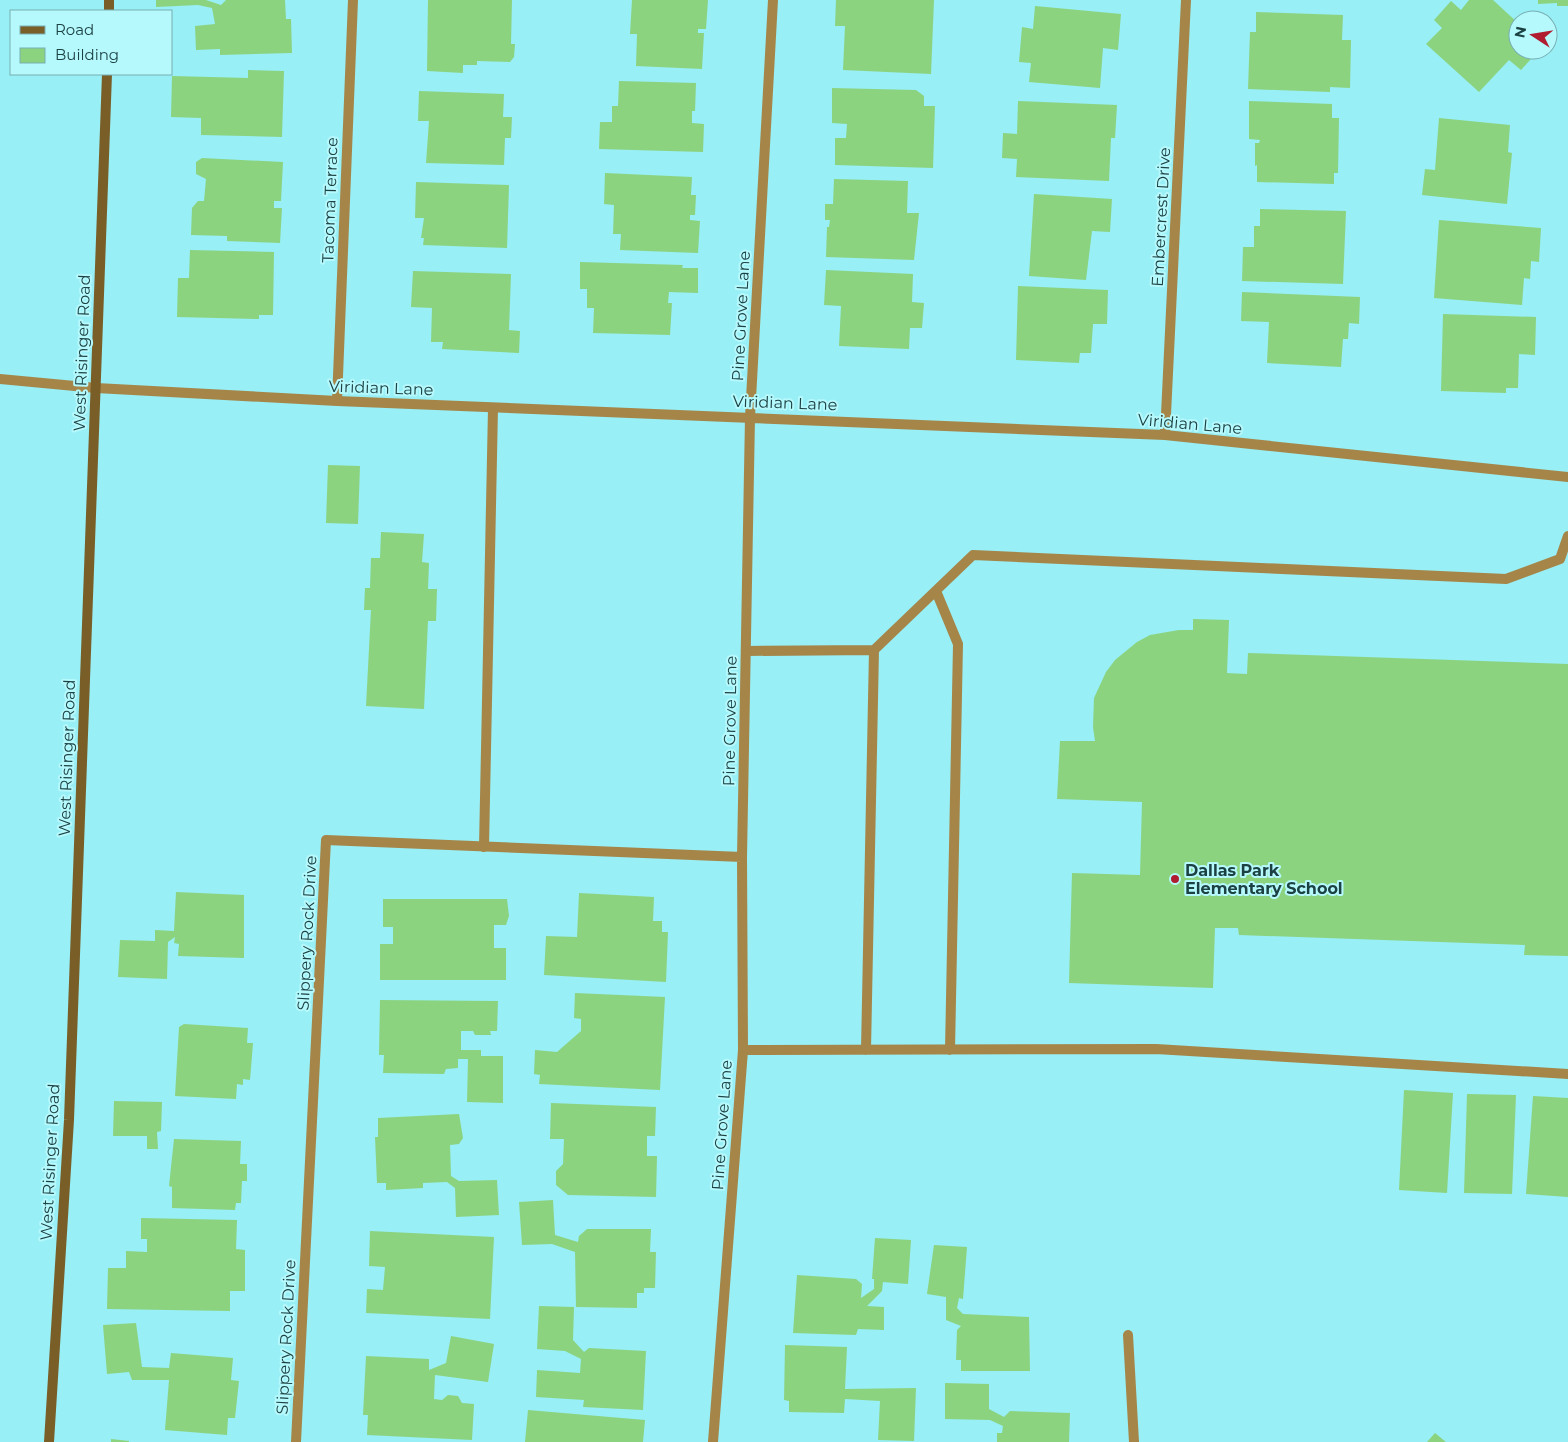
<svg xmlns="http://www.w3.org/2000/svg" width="1568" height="1442" font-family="Montserrat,sans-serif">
<rect width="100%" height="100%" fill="#98eff5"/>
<path fill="#8cd37f" d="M156 0H206L221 5 226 0H285L286 19H291L292 53 220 55V49L196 50 195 26 215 24 212 8 198 5 156 7Z
M428 0H512L511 44H515L514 57 510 62 477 61V65H463V73L427 71Z
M632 0H708L706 29H698V33H704L702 69 636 66 637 34H630Z
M836 0H934L931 74 843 70 845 26H835Z
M1469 0H1493L1518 23V50H1539L1521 70 1509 60 1479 92 1426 44 1442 28 1434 20 1451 1 1461 10Z
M1538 0H1568V6H1557V3L1538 4Z
M1035 6 1121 14 1118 50 1103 48 1100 88 1029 82 1031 63 1019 62 1022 27 1033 29Z
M1256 12 1343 15 1342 40H1351L1350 88 1330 87V92L1248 89 1250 32H1256Z
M248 70 284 71 282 137 201 135V118L171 117 172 76 248 78Z
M619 81 696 83 695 111H692V123L704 124 703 152 599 149 600 122H612V106H618Z
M832 88 916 90 924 96V106H935L933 168 835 165V138H846L847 124 832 123Z
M419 91 504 94 503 117H512L511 138H505L504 165 426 163 429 121H418Z
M1018 101 1117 105 1115 138H1111L1109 181 1016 177 1017 159 1002 158 1003 133 1017 134Z
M1249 101 1332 104V118H1339L1338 173H1334V184L1257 182V165L1255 166V143H1259L1260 140 1249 139Z
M1439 118 1510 125 1508 152 1512 153 1507 204 1422 195 1425 169 1435 170Z
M202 158 283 162 281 201H274V208H282L280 243 227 241V236L191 235 192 208 198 201H204L206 179 196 174V162Z
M605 173 692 177 691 195H696L695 215H690V220L700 221 698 253 620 250 621 234H613L614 205 604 204Z
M834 179 908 181 907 213H919L914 260 826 257 827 227H829L830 220H825V204H833Z
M416 182 509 185 507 248 423 245 424 238H421L424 218H415Z
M1034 194 1112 199 1110 232 1092 231 1086 280 1029 276Z
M1260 209 1346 211 1343 284 1242 281 1243 247H1254V226H1260Z
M1439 220 1541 228 1539 262 1531 261 1530 279 1524 278 1522 305 1434 298Z
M190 250 274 252 273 315H259V319L177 317 178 278H189Z
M580 262 683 265 682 268H698V293L669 292 668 303H672L670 335 593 333 594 308H587V289H580Z
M826 270 913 274 912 302 924 303 922 328H910L909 349 839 346 841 306 824 305Z
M413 271 511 274 509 330 520 331 519 353 442 349 443 342H431L432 308 411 307Z
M1018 286 1108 290 1107 324H1093L1091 353H1080L1079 363 1016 360Z
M1242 292 1360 297 1359 324 1349 323 1348 339H1343L1341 367 1267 363 1269 322 1241 321Z
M1443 314 1536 317 1535 355 1519 354 1518 388H1506V393L1441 391Z
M328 465 360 466 358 524 326 523Z
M381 532 424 534 422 562 429 563 428 589H437L436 621H428L424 709 366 706 371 610H364L365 588H370L371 558H380Z
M1193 619 1229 620 1227 673 1247 674 1248 653 1568 664V956L1524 955 1525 945 1239 935 1238 928H1215L1213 988 1069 983 1072 873 1140 875 1142 802 1057 799 1060 741H1095L1093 727 1094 698 1106 672 1115 660 1137 642 1150 635 1179 630H1193Z
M176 892 244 895V958L178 956 179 944 174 943 175 937 168 942 167 979 118 977 120 940 155 941V930L174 931Z
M579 893 654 897 653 921H662V932H668L666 982 544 975 546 936 577 937Z
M383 899H507L509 916 506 925H494V948H506V980H380V944H393V927H383Z
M575 993 665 997 660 1090 539 1084 540 1075 534 1074 535 1050 557 1052 581 1031V1019L574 1018Z
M380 1000 498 1001 497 1031H490L491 1035H475L473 1031H461V1050H481V1056H503V1103L467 1102 468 1059H458V1068L446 1069 444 1074 383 1073 384 1055H379Z
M184 1024 248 1028 247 1043H253L250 1080 243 1079V1085L237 1084 236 1099 175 1096 179 1027Z
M1404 1090 1453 1093 1447 1193 1399 1190Z
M1467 1094 1516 1095 1512 1194 1464 1193Z
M1533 1096 1568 1098V1197L1526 1194Z
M114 1101 162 1102 161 1131 157 1132 158 1149H147V1136H113Z
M551 1103 656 1107 655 1136H647V1156H657L656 1197 568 1195 556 1185V1171L563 1164 564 1139H550Z
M459 1114 463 1138 459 1144 450 1145 451 1176 459 1181 497 1180 499 1215 456 1217 455 1188 447 1182 423 1183V1188L386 1190V1183H377L375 1137H378V1118Z
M174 1139 241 1141 240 1164H247V1181H242L241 1203H236L235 1210 172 1208V1187L169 1186Z
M553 1200 555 1235 578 1242 579 1236 587 1229H651L650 1252H656L655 1288H644V1293H637V1308L576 1307 575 1252 552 1244 522 1245 519 1202Z
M141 1218 237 1220 236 1249 245 1250V1291H230V1311L107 1309 108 1268H126V1251L147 1252V1239H141Z
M370 1231 494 1237 490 1319 366 1313 367 1289 383 1290 385 1267 369 1266Z
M875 1238 911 1240 908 1284 883 1282 882 1291 867 1306 884 1307V1330L858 1329 856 1335 793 1333 797 1275 856 1279 862 1284 861 1298 874 1289V1279H872Z
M934 1245 967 1247 963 1299 959 1298 957 1308 963 1314 1029 1317 1030 1371H961V1360H956L957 1330 961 1326 946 1320V1297L927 1294Z
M539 1306 574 1307 573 1340 584 1352 589 1348 646 1351 643 1410 583 1407 584 1400 536 1397 537 1370 580 1373 581 1359 565 1351 537 1349Z
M136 1323 142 1367 169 1368 171 1353 233 1358 231 1380 239 1381 235 1418H228L227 1435 165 1430 169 1380H132L129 1372 107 1374 103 1325Z
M451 1336 494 1344 488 1382 435 1375 434 1399 442 1400 448 1395 458 1396 462 1403 474 1404 472 1440 367 1435 368 1415H363L366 1356 429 1359V1370L446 1363Z
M785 1345 847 1347 845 1389 916 1388 914 1441 878 1440 880 1401 845 1399 844 1413 789 1412V1401L784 1400Z
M945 1383 989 1384V1409L1004 1417 1010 1411 1070 1413 1069 1442H997V1433H1002L1003 1426 990 1420 945 1419Z
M528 1410 645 1420 643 1442H525Z
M1435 1433 1446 1442H1427Z
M111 1439 129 1441V1442H111Z"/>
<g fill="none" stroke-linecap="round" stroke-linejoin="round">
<path stroke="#a68549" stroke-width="10" d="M936 591 958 644 950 1050
M746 651 874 650 973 555 1506 579 1560 559 1568 536
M484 847 493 408
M743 1050 1156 1049 1568 1074
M866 1050 874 650"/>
<path stroke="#a68549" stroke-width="10" d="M0 379 96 388 337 401 1165 435 1568 477
M337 401 353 0
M1165 435 1186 0
M1128 1335 1134 1442
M296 1442 326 840 742 857
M713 1442 743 1050 742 857 750 417 773 0"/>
<path stroke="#7a5e28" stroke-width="10" d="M109 11V0
M49 1442 69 1120 107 74"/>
</g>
<circle fill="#b01d31" stroke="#b6f9fd" stroke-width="2" cx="1175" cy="879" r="5"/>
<g text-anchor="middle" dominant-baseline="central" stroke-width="4" stroke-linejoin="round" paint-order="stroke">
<g font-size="16" fill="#1c4143" stroke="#b6f9fd">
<text transform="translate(330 200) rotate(-88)">Tacoma Terrace</text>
<text transform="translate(1161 217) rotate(-87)">Embercrest Drive</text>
<text transform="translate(741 316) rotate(-87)">Pine Grove Lane</text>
<text transform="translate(82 353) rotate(-88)">West Risinger Road</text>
<text transform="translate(381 388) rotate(2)">Viridian Lane</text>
<text transform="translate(785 403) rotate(2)">Viridian Lane</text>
<text transform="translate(1190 424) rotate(5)">Viridian Lane</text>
<text transform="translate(730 721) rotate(-89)">Pine Grove Lane</text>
<text transform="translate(67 758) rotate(-88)">West Risinger Road</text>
<text transform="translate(307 933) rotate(-87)">Slippery Rock Drive</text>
<text transform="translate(722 1125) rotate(-86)">Pine Grove Lane</text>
<text transform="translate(50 1162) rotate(-87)">West Risinger Road</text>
<text transform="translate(286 1337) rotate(-87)">Slippery Rock Drive</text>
</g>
<g font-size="16" font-weight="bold" fill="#1c4143" stroke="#b6f9fd" text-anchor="start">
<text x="1185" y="870">Dallas Park<tspan x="1185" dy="18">Elementary School</tspan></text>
</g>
</g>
<rect x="10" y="10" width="162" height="65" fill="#b6f9fd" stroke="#78afb3"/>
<rect x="20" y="26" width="25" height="8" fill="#7a5e28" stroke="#78afb3"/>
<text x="55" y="35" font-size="15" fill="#1c4143">Road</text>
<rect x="20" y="48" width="25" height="15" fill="#8cd37f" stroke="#78afb3"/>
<text x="55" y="60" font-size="15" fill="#1c4143">Building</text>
<g transform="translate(1533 35) rotate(282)"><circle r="24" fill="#b6f9fd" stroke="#78afb3"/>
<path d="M0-4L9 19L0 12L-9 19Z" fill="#b01d31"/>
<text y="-8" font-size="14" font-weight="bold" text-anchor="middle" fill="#1c4143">N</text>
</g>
</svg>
